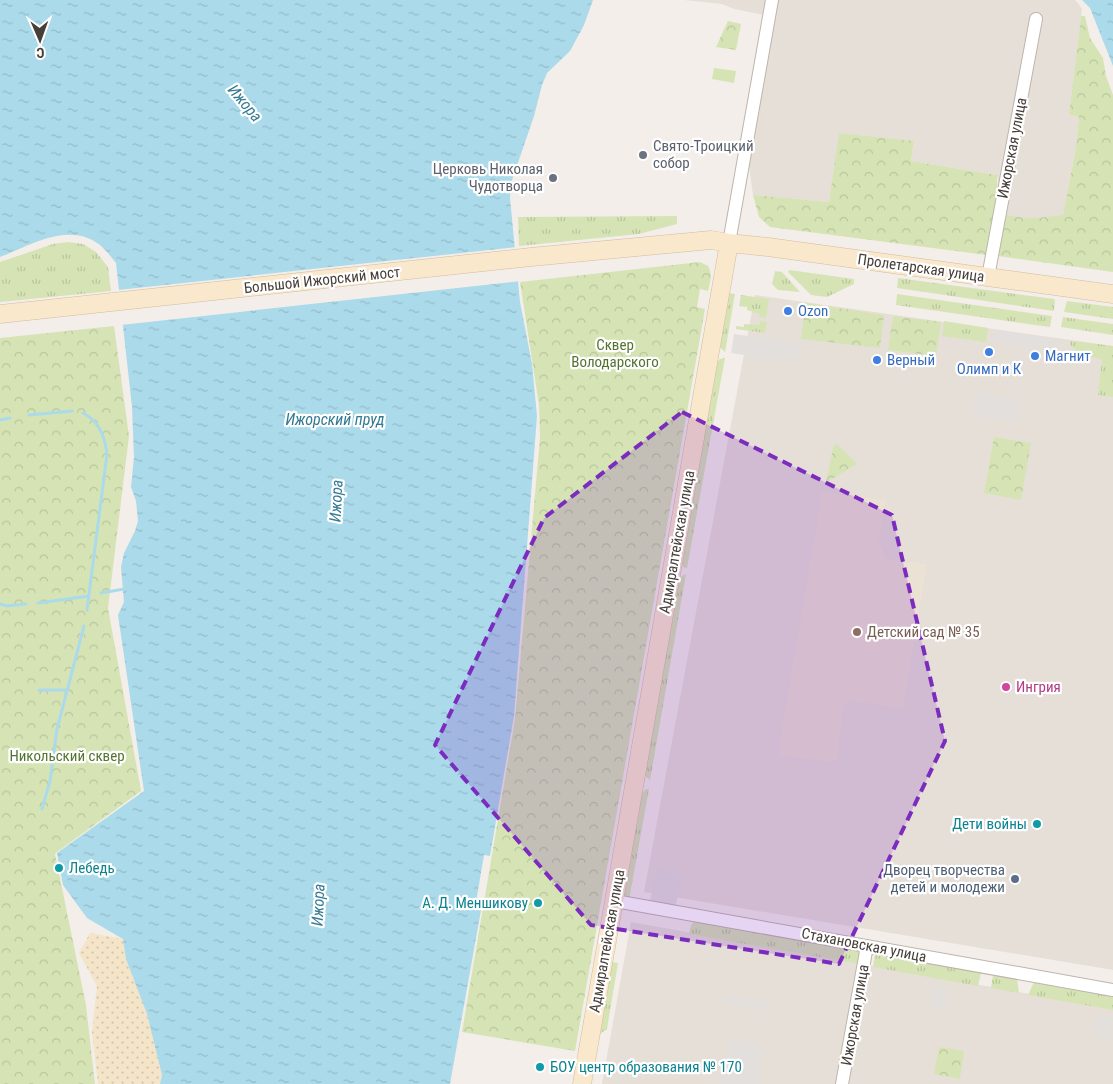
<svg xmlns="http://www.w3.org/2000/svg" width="1113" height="1084" font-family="'Roboto Condensed',sans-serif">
<defs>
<pattern id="grass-tufts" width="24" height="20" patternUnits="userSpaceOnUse" patternTransform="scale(1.25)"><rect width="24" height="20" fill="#d6e4b5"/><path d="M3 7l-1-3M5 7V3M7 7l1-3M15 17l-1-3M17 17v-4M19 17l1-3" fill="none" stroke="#b9c59c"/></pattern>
<pattern id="forest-crowns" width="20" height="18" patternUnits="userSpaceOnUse" patternTransform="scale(1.25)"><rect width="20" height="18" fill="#d6e4b5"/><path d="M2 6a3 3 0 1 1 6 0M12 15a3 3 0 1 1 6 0" fill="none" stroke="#b9c59c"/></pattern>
<pattern id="sand-dots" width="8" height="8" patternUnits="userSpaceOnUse" patternTransform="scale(1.25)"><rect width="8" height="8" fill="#f4e4c8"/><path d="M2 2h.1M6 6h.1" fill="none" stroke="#d3c5ad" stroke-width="1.8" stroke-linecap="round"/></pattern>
<pattern id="water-ripples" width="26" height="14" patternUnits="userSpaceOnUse" patternTransform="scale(1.25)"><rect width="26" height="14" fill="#abdaea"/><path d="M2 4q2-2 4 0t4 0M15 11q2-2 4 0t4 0" fill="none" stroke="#94bcc9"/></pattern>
</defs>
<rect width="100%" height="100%" fill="#f3eee9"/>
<path fill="#e6dfd7" d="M684 0H1075L1078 3 1082 9 1069 115 1079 117 1075 153 1063 216 1035 219 1019 218 1004 214 997 175 911 161 914 142 840 133 829 202 753 195 748 159 774 17 734 9 722 4Z
M755 295 1113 346V970L644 892Z
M631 922 1113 1009V1084H602Z"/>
<path fill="#ebe1d4" d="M822 492 886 500 879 542 886 559 927 564 903 709 849 700 843 708 837 760 833 762 778 755Z"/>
<path fill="url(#grass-tufts)" d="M677 216V224L639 234 519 246 518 217Z
M68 242 83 244 96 252 108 267 111 291 0 302V262L53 244Z
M789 270 854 279V284L827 297 811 295 788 272Z
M775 271 782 272 800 292 778 290 772 284Z
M898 278 1054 299 1055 301 1054 311 897 288Z
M729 293 735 294 725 352 720 347Z
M897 294 1052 316 1050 327 896 305Z
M741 295 769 299 766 318 759 317 760 314 747 310V307L739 306Z
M1067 301 1113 307V319L1064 312Z
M1063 317 1113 324V335L1061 327Z
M760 321 767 322 765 333 736 329V326L744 327V324L759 325Z
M944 321 988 328 986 342 942 336Z
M1071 341 1113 346V397L1098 395 1102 359 1076 354V351L1070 344Z
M725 358 687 568 683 567 682 562 717 362 720 359Z
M686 574 650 780 646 777 645 774 679 578Z
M646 789H649L629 900 625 897 624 893 642 793Z
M695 920 857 949 861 956 860 964 689 934 691 925Z
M875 955 981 973 978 986 873 967Z
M612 962 618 963 607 1029 600 1034Z
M993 975 1017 979 1019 993 991 988Z
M1034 982 1113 996V1010L1028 995Z"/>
<path fill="url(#forest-crowns)" d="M1081 16H1085L1090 38 1103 58 1106 76 1113 95V272L998 256 1004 214C1025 220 1042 218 1063 215L1075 153 1079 117 1069 115Z
M728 21 741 24 736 50 716 47Z
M839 133 914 141 911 161 997 175 998 199 987 255 770 227 759 217 753 195 829 202Z
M700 262 708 266C713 274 710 282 708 291L700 289 697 307 705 309 575 1051 462 1032 515 719 540 438 539 405 520 282Z
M806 303 884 315 880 348 801 339Z
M893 316 941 322 936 356 888 350Z
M114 326 129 436 108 608 141 791 57 852 55 854 86 1005 95 1084H0V338Z
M994 437 1031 443 1021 500 984 493Z
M836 443 857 464 826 483 833 448Z
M939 1047 964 1051 960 1079 934 1074Z"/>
<path fill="url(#sand-dots)" d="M90 933 123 939 126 959 147 1014 162 1075 160 1084H98L92 1032 97 986 79 953Z"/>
<path fill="#d6e4b5" d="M714 68 736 71 734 83 712 79Z"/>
<path fill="#e2dfdd" d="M994 330 1056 339 1054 351 992 342Z
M734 334 799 343 797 363 731 353Z
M977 393 1014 398 1015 403 1020 405 1018 422 973 416Z
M656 869 682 874 676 905 650 901Z
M934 986 948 988 944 1009 930 1007Z
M725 995 770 1003 769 1011 723 1003Z
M1098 1014 1113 1017 1109 1038 1094 1035Z
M729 1040 764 1046 757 1084H721Z"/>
<path fill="url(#water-ripples)" d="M0 0H593L584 25 570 51 547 73 542 85 534 116 511 183 510 198 520 302 532 364 537 416 514 716 490 856 484 855 475 908 481 910 450 1084H160L162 1075 147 1014 126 959 123 939 87 918 63 885 57 853 144 791 118 615 124 602 121 567 124 553 135 531 138 521 136 501 131 487 134 457 132 407 116 263C111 257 106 250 100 245 69 221 31 245 0 257Z
M1082 0H1113V66L1090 8Z"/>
<path fill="#f3eee9" d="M517 247 521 281 121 325 118 290Z"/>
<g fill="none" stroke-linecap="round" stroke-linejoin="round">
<path stroke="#abdaea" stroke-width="3" d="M83 413C99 421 105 436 107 454L87 610
M29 415 72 411
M0 420 10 418
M101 593 124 589
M38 603 89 596
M0 604 7 606 26 604
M39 690H67
M42 809 50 781 57 729 84 626"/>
<g stroke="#beb5ac" stroke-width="14">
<path id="street" d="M729 243 772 0
M988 277 1036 19
M615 901 1113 990
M842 1084 867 946"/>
</g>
<g stroke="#d2bc9e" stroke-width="19">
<path id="secondary" d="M0 314 531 257 711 240 729 243 768 247 1113 294
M582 1084 729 243"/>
</g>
<use href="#street" stroke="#fff" stroke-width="12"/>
<use href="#secondary" stroke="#fae8cc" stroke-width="18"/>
</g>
<path fill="#7b2cbf" fill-opacity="0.2" stroke="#7b2cbf" stroke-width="4" stroke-dasharray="10 6" stroke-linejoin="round" d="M682 412 892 515 945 741 839 964 591 925 435 745 544 518Z"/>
<g fill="#6b7280" stroke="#fff" stroke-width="2">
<circle cx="643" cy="155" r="5"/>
<circle cx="553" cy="178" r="5"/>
</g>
<g fill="#3f7fe0" stroke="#fff" stroke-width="2">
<circle cx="788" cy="311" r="5"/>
<circle cx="989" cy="352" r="5"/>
<circle cx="1035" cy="356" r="5"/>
<circle cx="877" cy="360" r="5"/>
</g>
<circle fill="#8d6e63" stroke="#fff" stroke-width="2" cx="857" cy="632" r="5"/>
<circle fill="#d1479c" stroke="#fff" stroke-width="2" cx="1006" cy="687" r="5"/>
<g fill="#0f9aa8" stroke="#fff" stroke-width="2">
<circle cx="1037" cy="824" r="5"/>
<circle cx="59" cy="868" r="5"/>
<circle cx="538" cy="903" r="5"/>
<circle cx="540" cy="1067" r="5"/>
</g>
<circle fill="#5c6f8a" stroke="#fff" stroke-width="2" cx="1015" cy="879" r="5"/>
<g text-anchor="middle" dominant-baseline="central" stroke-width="4.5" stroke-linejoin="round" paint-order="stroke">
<g font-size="15" fill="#5b616d" stroke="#fff" text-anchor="start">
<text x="653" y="146">Свято-Троицкий<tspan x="653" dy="17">собор</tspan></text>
<text x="543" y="169" text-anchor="end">Церковь Николая<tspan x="543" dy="17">Чудотворца</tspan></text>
</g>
<g font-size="15" fill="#463e38" stroke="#fff">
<text transform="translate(1012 148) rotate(-79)">Ижорская улица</text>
<text transform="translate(921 268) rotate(8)">Пролетарская улица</text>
<text transform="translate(322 280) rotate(-6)">Большой Ижорский мост</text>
<text transform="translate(677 542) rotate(-80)">Адмиралтейская улица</text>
<text transform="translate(607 941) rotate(-80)">Адмиралтейская улица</text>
<text transform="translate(864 945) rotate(11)">Стахановская улица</text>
<text transform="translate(855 1015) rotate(-80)">Ижорская улица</text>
</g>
<g font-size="15" fill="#366cbe" stroke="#fff" text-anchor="start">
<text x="798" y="311">Ozon</text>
<text x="1045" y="356">Магнит</text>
<text x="887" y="360">Верный</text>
<text x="989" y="369" text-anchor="middle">Олимп и К</text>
</g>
<g font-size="15" fill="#547330" stroke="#fff">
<text x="615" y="345">Сквер<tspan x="615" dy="17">Володарского</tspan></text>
<text x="67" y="756">Никольский сквер</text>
</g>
<g font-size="15" fill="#785e54" stroke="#fff" text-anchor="start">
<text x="867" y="632">Детский сад № 35</text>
</g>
<g font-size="15" fill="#b23c85" stroke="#fff" text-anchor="start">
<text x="1016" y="687">Ингрия</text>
</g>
<g font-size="15" fill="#0d838f" stroke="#fff" text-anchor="end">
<text x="1027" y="824">Дети войны</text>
<text x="69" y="868" text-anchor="start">Лебедь</text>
<text x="528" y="903">А. Д. Меншикову</text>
<text x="550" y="1067" text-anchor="start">БОУ центр образования № 170</text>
</g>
<g font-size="15" fill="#4e5e75" stroke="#fff" text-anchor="end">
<text x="1005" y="870">Дворец творчества<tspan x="1005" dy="17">детей и молодежи</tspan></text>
</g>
<g font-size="16" font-style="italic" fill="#347a92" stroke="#fff">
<text transform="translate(245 103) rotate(50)">Ижора</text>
<text x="335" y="419">Ижорский пруд</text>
<text transform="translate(336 501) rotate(-87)">Ижора</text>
<text transform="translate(318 905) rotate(-87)">Ижора</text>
</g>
</g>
<g transform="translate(40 40) rotate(178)" stroke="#ffffff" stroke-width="4" paint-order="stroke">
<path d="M0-4L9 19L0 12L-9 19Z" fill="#463e38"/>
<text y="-8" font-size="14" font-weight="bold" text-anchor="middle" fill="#463e38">С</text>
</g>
</svg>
